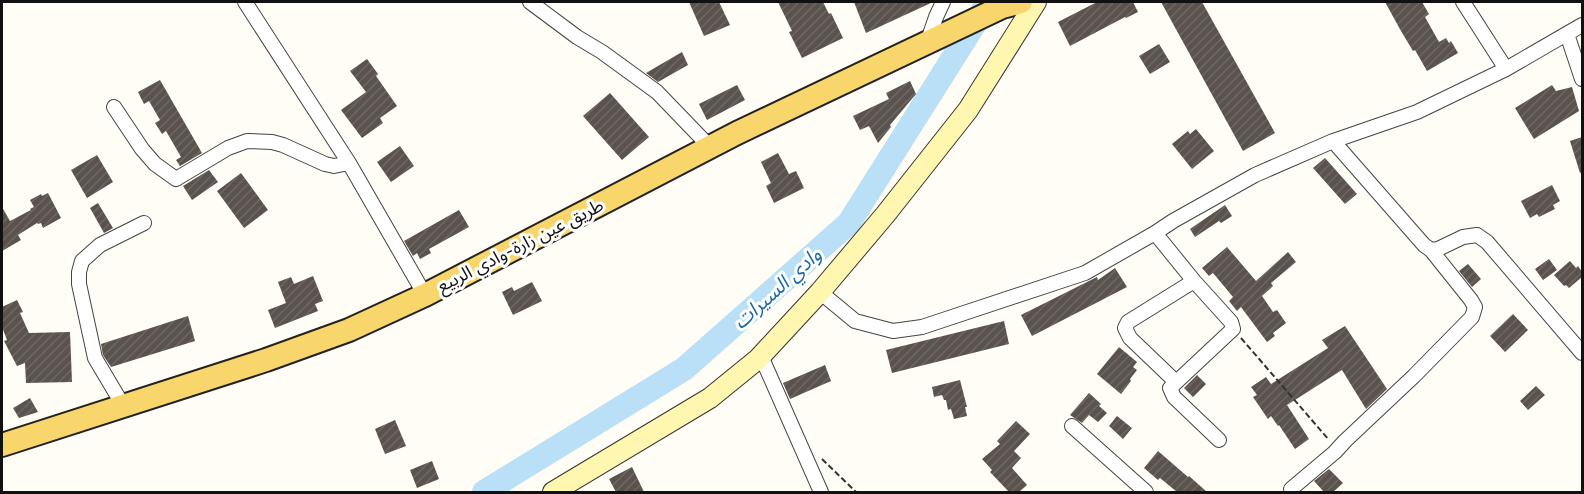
<svg xmlns="http://www.w3.org/2000/svg" width="1584" height="494" font-family="'Roboto Serif','Noto Sans Arabic',serif">
<defs>
<pattern id="building-hatch" width="6" height="6" patternUnits="userSpaceOnUse" patternTransform="scale(1.5)"><rect width="6" height="6" fill="#5a524d"/><path d="M-1 1l2-2M0 6l6-6M5 7l2-2" fill="none" stroke="#6d6662"/></pattern>
</defs>
<rect width="100%" height="100%" fill="#fffdf5"/>
<g fill="none" stroke-linecap="round" stroke-linejoin="round">
<path stroke="#b9e0f7" stroke-width="24" d="M484 492 684 369 849 223 984 9"/>
</g>
<path fill="url(#building-hatch)" d="M689 2H719L730 25 704 36Z
M778 2H823L829 14 831 13 843 38 802 58 789 32 792 31Z
M854 2H933L866 33Z
M1097 2H1133L1138 12 1126 18 1125 17 1070 46 1058 22Z
M1161 2H1202L1275 133 1243 151Z
M1385 2H1422L1429 14 1425 17 1439 42 1446 38 1449 43 1451 41 1458 53 1427 71 1415 50 1413 51 1401 31Z
M1159 44 1170 62 1150 74 1139 56Z
M682 52 688 65 658 82 646 73Z
M367 59 378 74 376 76 397 106 380 118 383 123 362 138 341 110 366 92 350 71Z
M160 80 202 153 180 166 176 160 181 157 166 131 162 134 155 123 160 120 149 101 144 104 138 92Z
M910 81 916 94 890 125 891 127 878 143 869 126 860 130 853 116 889 99 886 93Z
M737 85 745 100 707 120 699 104Z
M1552 85 1556 91 1572 87 1579 111 1534 139 1515 108Z
M610 93 649 137 622 160 583 116Z
M1196 129 1214 151 1192 169 1172 144 1188 131 1190 134Z
M1582 137V172L1580 173 1570 141Z
M400 146 414 166 391 182 377 162Z
M778 153 789 174 796 171 804 188 774 203 766 186 771 183 761 162Z
M97 155 113 182 87 198 71 170Z
M1325 158 1357 194 1345 204 1313 168Z
M209 170 218 182 192 200 183 186Z
M241 173 268 210 244 228 217 191Z
M1552 185 1560 201 1553 205 1555 209 1539 217 1537 214 1530 218 1521 201Z
M48 193 61 218 43 228 41 223 38 224 37 223 18 235 21 240 2 251V207L10 221 31 210 30 209 34 207 30 200 41 194 42 196Z
M98 203 113 228 104 233 90 208Z
M1225 205 1232 216 1221 223 1219 221 1195 237 1190 229Z
M459 210 469 227 429 249 431 253 420 259 417 253 413 256 404 241Z
M1227 247 1256 281 1288 252 1296 262 1271 283 1273 286 1262 296 1273 312 1277 310 1286 323 1273 333 1275 336 1267 342 1241 307 1237 311 1229 301 1233 297 1213 273 1209 276 1202 268Z
M1549 259 1557 270 1543 280 1535 269Z
M1570 261 1576 268 1578 266 1582 272V277L1569 288 1566 285 1564 286 1554 275Z
M1468 264 1481 279 1472 287 1459 271Z
M1115 268 1127 287 1032 336 1021 315 1097 277 1098 280Z
M313 276 323 301 315 304 318 311 275 328 268 310 286 303 278 282 291 277 294 284Z
M532 282 542 301 513 315 502 292 512 287 514 291Z
M17 300 23 312 20 313 29 333 70 332 72 382 26 383 25 363 17 366 4 341 7 340 2 327V307Z
M1513 314 1528 330 1505 352 1490 336Z
M188 316 195 341 111 367 103 355 101 344Z
M1004 321 1009 344 892 373 886 350Z
M1345 326 1387 389 1366 409 1342 370 1287 405 1309 439 1295 449 1279 425 1278 426 1271 416 1268 419 1253 397 1257 395 1251 387 1266 377 1271 384 1328 348 1322 340Z
M1119 347 1137 362 1133 367 1137 370 1130 379 1131 381 1121 394 1097 374Z
M825 365 831 381 790 399 783 383Z
M1197 375 1206 384 1193 397 1184 388Z
M960 380 967 407H965L967 416 954 419 951 409 948 410 946 400H944L942 395 934 397 932 387Z
M1536 386 1545 395 1528 410 1520 401Z
M1089 393 1101 404 1099 406 1107 413 1098 422 1089 415 1082 423 1070 415Z
M30 398 38 412 19 418 13 408Z
M1117 416 1132 428 1123 439 1109 426Z
M395 420 406 446 385 454 375 429Z
M1016 421 1030 434 1014 451 1021 458 1012 468 1027 485 1019 492H1009L990 472 992 470 982 459 1000 444 997 441Z
M1158 451 1188 477 1189 476 1207 492H1177L1160 478 1158 480 1144 468Z
M432 461 439 479 417 488 410 470Z
M632 467 644 492H616L609 479Z
M1329 469 1343 483 1333 492H1324L1314 481Z"/>
<g fill="none" stroke-linecap="round" stroke-linejoin="round">
<g stroke="#444" stroke-width="16">
<path id="street" d="M245 2 349 163 425 295
M530 2 577 37 602 52 657 92 710 147
M1463 2 1506 69
M1567 34 1582 79
M927 43 936 17 943 2
M114 107 142 149 155 164 176 179 228 148 247 141 272 142 283 145 325 164 334 166 349 163
M1333 141 1424 245 1431 250 1438 249 1463 237 1477 235 1487 242 1582 353
M1155 233 1194 281 1231 322 1233 329 1170 388 1174 397 1219 440
M820 292 855 321 893 331 922 327 1085 273 1155 233 1173 221 1255 175 1333 141 1417 112 1506 69 1582 25
M761 356 821 492
M1176 382 1130 338 1125 328 1128 322 1194 281
M124 407 95 358 79 284V272L82 261 100 245 144 223
M1072 426 1146 492
M1291 489 1335 452 1345 441 1414 376 1472 317 1475 307 1471 300 1431 250"/>
</g>
<g stroke="#333" stroke-width="22">
<path id="secondary" d="M553 492 710 398 758 359 820 292 885 215 968 110 1036 2"/>
</g>
<g stroke="#222" stroke-width="26">
<path id="primary" d="M2 445 266 360 349 330 425 295 737 133 1002 7 1021 2"/>
</g>
<path stroke="#333" stroke-width="2" stroke-dasharray="6 3" stroke-linecap="butt" d="M1241 338 1329 440
M822 459 856 492"/>
<use href="#street" stroke="#fff" stroke-width="14"/>
<use href="#secondary" stroke="#fff6b0" stroke-width="20"/>
<use href="#primary" stroke="#f9d66b" stroke-width="22"/>
</g>
<g text-anchor="middle" dominant-baseline="central" stroke-width="6" stroke-linejoin="round" paint-order="stroke">
<g font-size="18" fill="#111" stroke="#fff">
<text transform="translate(520 245) rotate(-27)">طريق عين زارة-وادي الربيع</text>
</g>
<g font-size="20" font-style="italic" fill="#1768a6" stroke="#fff">
<text transform="translate(777 288) rotate(-42)">وادي السيرات</text>
</g>
</g>
<rect width="1584" height="494" fill="none" stroke="#111111" stroke-width="6"/>
</svg>
